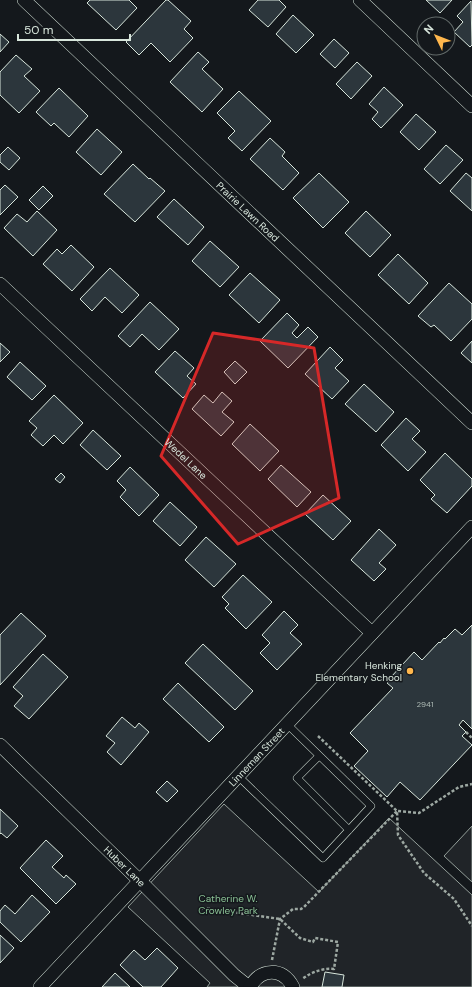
<svg xmlns="http://www.w3.org/2000/svg" width="472" height="987" font-family="'DM Sans',sans-serif">
<rect width="100%" height="100%" fill="#14181c"/>
<path fill="#202428" stroke="#939e99" d="M224 804 319 892 389 818 472 895V987H207L210 983 128 907Z
M472 826V882L444 856Z"/>
<path fill="#2c363c" stroke="#d8e6dc" d="M90 0H129L137 8 116 30 87 3Z
M166 0H168L191 21 184 29 193 38 170 62 151 43 139 55 126 42Z
M258 0H279L286 7 268 27 249 10Z
M426 0H452L440 13Z
M471 1 472 45 470 47 454 32 463 22 457 16Z
M293 15 314 35 296 53 276 34Z
M0 34 9 42 0 52Z
M334 39 349 53 335 68 320 54Z
M198 52 209 62 202 69 223 89 202 112 170 82Z
M16 55 32 69 24 76 40 91 19 113 0 95V72Z
M357 62 372 76 351 99 336 84Z
M384 87 403 105 381 128 372 119 378 112 369 104Z
M59 88 88 116 69 137 54 123 51 126 36 112Z
M239 91 271 121 242 151 228 138 235 131 217 113Z
M416 114 436 132 419 150 400 132Z
M97 129 122 152 101 175 76 152Z
M270 138 285 152 282 156 299 173 283 190 250 159Z
M446 145 463 160 440 184 424 169Z
M8 147 20 158 9 170 0 162V155Z
M133 164 149 179 150 178 165 191 135 222 104 194Z
M319 173 349 202 323 228 293 198Z
M466 173 472 178V211L450 191Z
M5 185 18 197 0 215V190Z
M43 186 53 196 39 210 29 200Z
M174 199 204 227 188 245 157 217Z
M37 211 57 230 33 256 4 228 17 214 27 222Z
M366 211 391 235 370 257 345 233Z
M210 241 239 267 220 287 192 261Z
M71 245 94 267 72 291 43 264 57 249 62 254Z
M398 254 428 283 409 304 378 275Z
M110 268 139 295 122 313 105 297 92 311 80 299Z
M250 273 280 300 259 323 229 295Z
M449 283 472 304V319L451 341 434 325 431 327 418 316Z
M150 302 179 329 159 350 142 334 130 347 118 336Z
M287 313 299 325 292 333 297 338 308 327 318 337 288 368 260 341Z
M472 341V363L461 353Z
M0 343 10 352 0 362Z
M330 347 343 360 335 368 349 381 332 399 305 374Z
M175 351 194 368 187 376 196 384 183 398 155 372Z
M235 361 247 372 235 384 224 372Z
M20 362 46 386 32 400 7 377Z
M364 384 394 412 376 432 345 404Z
M222 392 232 401 222 412 234 422 221 436 192 409 204 395 213 403Z
M54 395 83 423 63 444 54 435 43 446 31 435 37 428 29 421Z
M406 418 420 431 412 439 426 452 408 471 381 445Z
M250 424 279 451 260 471 232 444Z
M93 430 121 456 107 470 80 445Z
M445 453 472 479V486L447 513 431 499 435 495 420 480Z
M281 465 311 492 297 507 268 479Z
M130 467 159 495 139 516 120 497 126 490 117 481Z
M61 473 65 477 60 483 55 479Z
M323 495 351 521 333 540 305 514Z
M170 502 197 527 180 546 153 521Z
M379 529 396 545 379 563 386 569 374 581 351 560Z
M206 537 236 564 214 587 185 560Z
M243 575 272 602 246 629 225 608 229 604 222 597Z
M284 611 298 625 290 633 302 644 277 670 260 653 270 643 262 635Z
M21 613 46 636 0 685V635Z
M472 625V729L463 720 459 725 466 732 462 736 472 745 420 800 400 782 387 797 354 766 368 751 350 733 393 688 387 683 392 678 391 677 414 652 422 660 439 642 440 643 444 638 445 639 455 629 462 635Z
M203 644 253 691 235 710 185 663Z
M43 654 68 677 29 719 14 706 23 696 13 687Z
M178 683 224 727 209 742 163 699Z
M122 717 135 728 139 723 149 732 121 765 107 752 115 743 106 736Z
M167 781 178 791 167 802 156 792Z
M0 809 18 826 7 838 1 833 0 834Z
M46 840 63 856 52 867 64 878 66 875 76 884 56 904 20 868Z
M32 895 50 912 21 942 0 922V911L5 905 15 914Z
M0 935 14 948 0 963Z
M157 948 178 968 161 987H143L120 965 134 950 145 960Z
M325 972 344 975 342 987H322Z
M115 973 130 987H102Z"/>
<g fill="none" stroke-linecap="round" stroke-linejoin="round">
<g stroke="#d8e6dc" stroke-width="8">
<path id="service" d="M319 756 297 778 349 830
M238 776 323 858 371 806 287 724"/>
</g>
<g stroke="#d8e6dc" stroke-width="14">
<g id="minor">
<path id="s1" d="M24 0 472 423"/>
<path d="M360 0 472 106"/>
<path id="s2" d="M0 284 372 633"/>
<path id="s3" d="M0 745 140 881 234 975 249 987"/>
<path id="s4" d="M40 987 472 527"/>
<path d="M250 987C261 968 282 967 293 987"/>
</g>
</g>
<path stroke="#9da8a2" stroke-width="2.5" stroke-dasharray="3 2" stroke-linecap="butt" d="M466 732 472 738
M318 736 397 811 419 813 459 787 472 784
M202 909 204 908 280 919 300 938 313 942 315 938 338 942 334 969C322 968 312 972 302 979
M272 960 280 919 293 909H301L304 907 397 811 398 835 424 873 454 899 472 926"/>
<use href="#service" stroke="#14181c" stroke-width="7"/>
<use href="#minor" stroke="#14181c" stroke-width="13"/>
</g>
<path fill="#d62828" fill-opacity="0.2" stroke="#d62828" stroke-width="3" stroke-linejoin="round" d="M213 333 314 348 339 498 238 544 161 456Z"/>
<circle fill="#ffb74d" stroke="#14181c" stroke-width="1.5" cx="410" cy="671" r="4"/>
<g text-anchor="middle" dominant-baseline="central" stroke-width="3" stroke-linejoin="round" paint-order="stroke">
<g font-size="8" fill="#adbab4">
<text x="425" y="704">2941</text>
</g>
<g font-size="10" fill="#d8e6dc" stroke="#14181c">
<text stroke="none"><textPath href="#s1" startOffset="308">Prairie Lawn Road</textPath></text>
<text stroke="none"><textPath href="#s2" startOffset="255">Wedel Lane</textPath></text>
<text stroke="none"><textPath href="#s4" startOffset="316">Linneman Street</textPath></text>
<text stroke="none"><textPath href="#s3" startOffset="174">Huber Lane</textPath></text>
</g>
<g font-size="10" fill="#d8e6dc" stroke="#14181c" text-anchor="end">
<text x="402" y="665">Henking<tspan x="402" dy="12">Elementary School</tspan></text>
</g>
<g font-size="10" fill="#8ac095" stroke="#14181c">
<text x="228" y="898">Catherine W.<tspan x="228" dy="12">Crowley Park</tspan></text>
</g>
</g>
<g transform="translate(436 36) rotate(313)"><circle r="19" fill="#14181c" stroke="#626a69"/>
<path d="M0-3L7 15L0 10L-7 15Z" fill="#ffb74d"/>
<text y="-6" font-size="11" font-weight="bold" text-anchor="middle" fill="#d8e6dc">N</text>
</g>
<path d="M18 34v6h112v-6" fill="none" stroke="#d8e6dc" stroke-width="2"/>
<text x="24" y="34" font-size="12" fill="#d8e6dc" stroke="#14181c" stroke-width="3" paint-order="stroke">50 m</text>
</svg>
